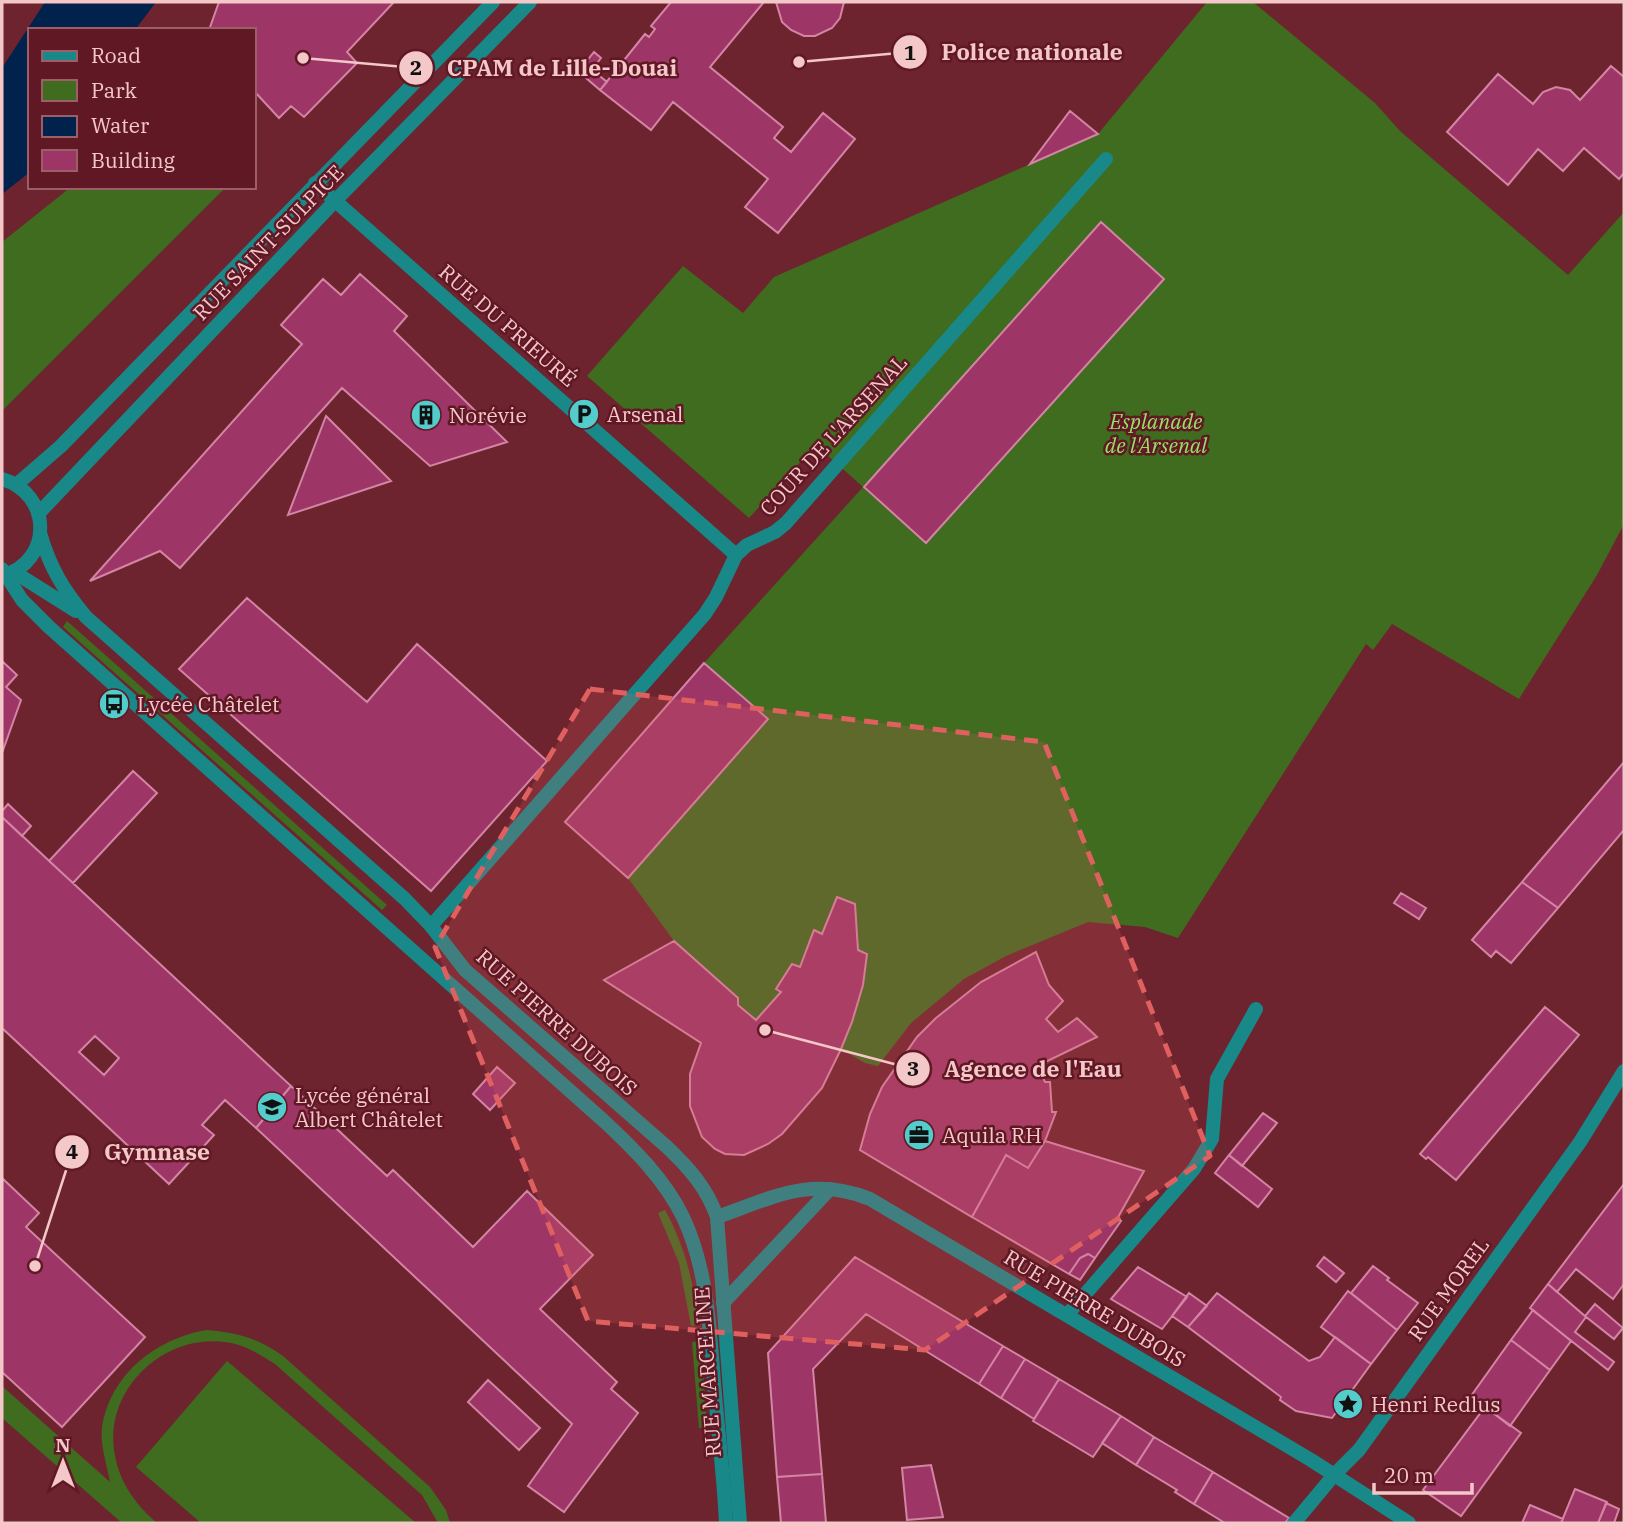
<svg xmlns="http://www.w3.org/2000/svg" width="1626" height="1525" font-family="'IBM Plex Serif',serif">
<rect width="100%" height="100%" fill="#6d242f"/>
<path fill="#3f6c1f" d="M1207 2H1253L1375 103 1400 131 1568 275 1624 212V524L1597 575 1519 699 1392 624 1373 650 1366 644 1178 938 1145 927 1088 922 1006 956 964 979 911 1023 878 1066 865 1063 841 1049C853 1017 862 988 866 954L858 950 855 904 837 898 822 934 814 930 800 967 792 964 776 988 781 992 756 1020 738 1005V998L674 941 628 878 768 719 704 663 863 487 816 445 749 518 587 376 683 266 743 313 774 277 1098 134Z
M71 187H226L2 411V242Z
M67 621 387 905 382 910 63 627Z
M665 1210C685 1246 694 1284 699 1325L691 1326 679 1263 658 1213Z
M207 1330C239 1333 257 1338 283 1356L430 1487 446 1510 450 1523H438L422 1495 275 1364C261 1355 247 1346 231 1343 166 1330 102 1389 115 1456 120 1483 136 1505 157 1523H122L2 1418V1386L110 1482C107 1465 100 1446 102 1428 110 1374 157 1338 207 1330Z
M701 1341 707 1427 699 1428 692 1342Z
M227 1361 416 1523H201L136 1467Z"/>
<path fill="#00224c" d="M45 2H156L135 30H30V172L2 194V68Z"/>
<path fill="#9d3666" stroke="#d484a4" stroke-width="2" fill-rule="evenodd" d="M219 2H394L347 52 357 63 304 117 291 106 279 118 254 91V30H209Z
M671 2H764L710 67 783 127 774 138 791 152 823 113 855 139 778 233 745 207 768 179 673 102 651 130 600 90 645 34 649 37 655 29 651 26Z
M776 2H844L840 18 832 28 815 36H804L791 30 782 22Z
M594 52 601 58 586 78 578 72Z
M1611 66 1624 77V173L1619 179 1584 148 1563 171 1538 149 1508 185 1447 132 1498 74 1533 104 1543 92 1556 87 1570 90 1580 100Z
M592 70 607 82 600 90 586 78Z
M1070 111 1098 134 1030 164Z
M1101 222 1164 279 926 543 864 487Z
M360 274 407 316 394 331 507 442 430 466 342 388 180 568 160 551 90 581 302 344 281 325 323 279 341 295Z
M326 416 391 481 288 515Z
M247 598 367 702 417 644 547 761 431 891 179 669Z
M2 661 17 675 6 687 21 700 2 753Z
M704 663 768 719 628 878 565 822Z
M1624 762V830L1558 908 1522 882Z
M133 771 157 793 73 883 49 861Z
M8 804 31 826 22 836 2 817V811Z
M2 817 291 1086 256 1128 225 1100 202 1125 214 1135 169 1184 2 1028ZM95 1036 119 1058 104 1075 79 1052Z
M1522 882 1558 908 1511 963 1496 951 1491 957 1472 940Z
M1401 893 1426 908 1419 919 1394 903Z
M837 897 855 904 858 950 867 954 863 985 852 1022 841 1049 822 1088 782 1134 768 1144 744 1155 725 1154 715 1149 702 1137 690 1106V1074L701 1043 604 980 674 941 738 998V1005L756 1020 781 992 776 989 792 964 800 967 814 930 822 934Z
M1036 952 1049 985 1063 1001 1046 1019 1058 1032 1077 1018 1097 1037 1037 1066 1045 1082H1050L1052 1112H1056L1045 1141 1028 1168 1006 1155 972 1217 860 1150 870 1114 882 1087 917 1037 936 1018 981 982Z
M1545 1007 1579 1035 1456 1180 1428 1157 1426 1159 1420 1154Z
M497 1067 515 1083 490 1110 473 1094Z
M291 1086 387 1176 393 1170 473 1247 527 1191 593 1255 540 1309 617 1382 611 1389 638 1413 564 1512 528 1486 572 1424 256 1128Z
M1263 1113 1277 1123 1242 1166 1229 1155Z
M1045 1141 1144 1171 1117 1219 1121 1221 1095 1258 1088 1254 1080 1258 1069 1274 972 1217 1006 1155 1028 1168Z
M1229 1155 1272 1189 1258 1207 1215 1173Z
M2 1178 39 1213 26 1227 145 1337 62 1427 2 1372Z
M1624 1184V1284L1613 1299 1576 1269 1557 1292 1548 1284Z
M1088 1254 1095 1258 1080 1280 1069 1274 1080 1258Z
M855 1257 1003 1346 979 1384 866 1314 813 1369 822 1474 777 1477 768 1353Z
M1324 1257 1344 1273 1336 1282 1317 1266Z
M1373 1266 1389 1278 1387 1280 1418 1303 1397 1330 1351 1293Z
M1138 1267 1187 1297 1162 1329 1111 1299Z
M1548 1284 1586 1317 1575 1332 1614 1362 1608 1370 1530 1308Z
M1348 1291 1397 1330 1371 1364 1321 1327Z
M1189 1293 1207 1306 1188 1327 1172 1316Z
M1217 1293 1309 1361 1320 1357 1335 1337 1371 1364 1332 1418 1296 1411 1280 1400 1281 1397 1188 1327Z
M1595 1304 1623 1328 1614 1339 1585 1316Z
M1533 1310 1571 1341 1550 1370 1511 1340Z
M1511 1340 1550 1370 1510 1426 1471 1396Z
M1003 1346 1025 1359 1001 1398 979 1384Z
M1025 1359 1059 1379 1034 1419 1001 1398Z
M1059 1379 1121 1416 1093 1457 1033 1421Z
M488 1380 540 1428 519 1450 468 1402Z
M1485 1407 1521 1433 1461 1516 1423 1490Z
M1121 1416 1154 1437 1136 1465 1102 1443Z
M1154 1437 1213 1472 1194 1504 1175 1492 1177 1490 1136 1465Z
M931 1465 943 1517 907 1520 902 1468Z
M1213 1472 1289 1518 1285 1523H1225L1194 1504Z
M822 1474 826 1523H781L777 1477Z
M1575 1489 1607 1502 1598 1523H1561Z
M1606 1503 1619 1509 1614 1523H1598Z
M1530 1505 1563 1519 1561 1523H1522Z"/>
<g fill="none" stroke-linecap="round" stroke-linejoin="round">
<path stroke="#188888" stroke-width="14" d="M2 569 22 600 49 627 605 1122C635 1150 665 1180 683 1217 709 1272 710 1336 715 1395 719 1438 724 1481 726 1523
M431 926 705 614 716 597 736 555 747 545 775 532 786 523 1106 159
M1067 1315 1194 1169 1212 1139 1217 1079 1256 1009"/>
<path stroke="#188888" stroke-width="14" d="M315 183 736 555
M723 1303 830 1189
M1294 1523 1334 1475 1359 1450 1580 1142 1624 1071"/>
<path stroke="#188888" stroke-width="14" d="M2 479C53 494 53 562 2 576
M16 485 61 446 493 2
M38 514 335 201 530 2
M40 533C50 568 63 589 86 617L405 899 431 926 465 970 667 1147C689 1168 707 1188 717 1217L740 1523
M14 572 76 611
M717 1217C772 1198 811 1175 870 1199L1311 1460 1409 1523"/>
</g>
<path fill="#e06060" fill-opacity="0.2" stroke="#e06060" stroke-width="5" stroke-dasharray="14 9" stroke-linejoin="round" d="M590 689 1044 742 1210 1156 925 1350 588 1321 435 947Z"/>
<defs>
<g id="parking-disc" transform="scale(1.575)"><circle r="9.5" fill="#52cdcc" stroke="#611825"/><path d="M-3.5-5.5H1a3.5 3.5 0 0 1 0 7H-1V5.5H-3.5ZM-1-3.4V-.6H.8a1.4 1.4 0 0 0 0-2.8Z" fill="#111"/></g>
<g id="building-disc" transform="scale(1.575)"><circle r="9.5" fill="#52cdcc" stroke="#611825"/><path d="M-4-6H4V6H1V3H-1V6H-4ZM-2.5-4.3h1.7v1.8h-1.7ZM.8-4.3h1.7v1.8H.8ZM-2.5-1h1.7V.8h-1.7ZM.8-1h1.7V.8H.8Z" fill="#111"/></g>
<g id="bus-disc" transform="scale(1.575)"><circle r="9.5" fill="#52cdcc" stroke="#611825"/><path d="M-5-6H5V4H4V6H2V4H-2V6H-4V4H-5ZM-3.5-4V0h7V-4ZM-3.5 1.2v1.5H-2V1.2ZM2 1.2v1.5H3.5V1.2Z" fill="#111"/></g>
<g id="school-disc" transform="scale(1.575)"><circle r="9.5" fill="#52cdcc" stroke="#611825"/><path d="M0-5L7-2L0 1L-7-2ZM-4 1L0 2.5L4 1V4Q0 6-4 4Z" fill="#111"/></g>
<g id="office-disc" transform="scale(1.575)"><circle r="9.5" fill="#52cdcc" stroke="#611825"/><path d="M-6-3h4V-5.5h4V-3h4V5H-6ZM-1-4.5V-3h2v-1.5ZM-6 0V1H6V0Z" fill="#111"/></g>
<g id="sight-disc" transform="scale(1.575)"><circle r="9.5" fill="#52cdcc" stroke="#611825"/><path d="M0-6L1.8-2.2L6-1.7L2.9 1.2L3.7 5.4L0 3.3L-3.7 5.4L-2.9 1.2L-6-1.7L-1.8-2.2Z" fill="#111"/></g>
</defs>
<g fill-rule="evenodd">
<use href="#parking-disc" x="584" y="414"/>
<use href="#building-disc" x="426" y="415"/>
<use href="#bus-disc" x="114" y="704"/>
<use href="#school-disc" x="272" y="1107"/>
<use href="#office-disc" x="919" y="1135"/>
<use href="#sight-disc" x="1348" y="1404"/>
</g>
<g text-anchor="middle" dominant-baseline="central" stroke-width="5" stroke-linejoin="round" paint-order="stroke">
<g font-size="21" fill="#f4c7c9" stroke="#611825">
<text transform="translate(268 242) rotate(-46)">RUE SAINT-SULPICE</text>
<text transform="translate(508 325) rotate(41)">RUE DU PRIEURÉ</text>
<text transform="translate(833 435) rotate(-48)">COUR DE L'ARSENAL</text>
<text transform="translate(557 1022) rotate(42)">RUE PIERRE DUBOIS</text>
<text transform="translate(1448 1289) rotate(-54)">RUE MOREL</text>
<text transform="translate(1095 1308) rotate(31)">RUE PIERRE DUBOIS</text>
<text transform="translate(707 1372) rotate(-94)">RUE MARCELINE</text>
</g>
<g font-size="21" fill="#f4c7c9" stroke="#611825" text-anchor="start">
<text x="607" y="414">Arsenal</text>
<text x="449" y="415">Norévie</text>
<text x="137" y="704">Lycée Châtelet</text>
<text x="295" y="1095">Lycée général<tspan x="295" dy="24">Albert Châtelet</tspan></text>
<text x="942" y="1135">Aquila RH</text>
<text x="1371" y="1404">Henri Redlus</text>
</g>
<g font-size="21" font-style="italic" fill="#97e265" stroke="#611825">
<text x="1156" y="421">Esplanade<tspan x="1156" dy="24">de l'Arsenal</tspan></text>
</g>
</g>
<path fill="none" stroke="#f4c7c9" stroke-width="2.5" d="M799 62L910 52M303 58L416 68M765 1030L913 1069M35 1266L72 1152"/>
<g fill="#f4c7c9" stroke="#611825" stroke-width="2.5">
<circle cx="799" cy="62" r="7"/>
<circle cx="303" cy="58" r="7"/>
<circle cx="765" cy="1030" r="7"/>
<circle cx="35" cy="1266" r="7"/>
<circle cx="910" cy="52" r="18"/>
<circle cx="416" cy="68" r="18"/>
<circle cx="913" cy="1069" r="18"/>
<circle cx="72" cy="1152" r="18"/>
</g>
<g font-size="21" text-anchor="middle" font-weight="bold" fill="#111">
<text x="910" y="60">1</text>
<text x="416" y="75">2</text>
<text x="913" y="1076">3</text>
<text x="72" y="1159">4</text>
</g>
<g font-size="23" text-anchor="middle" font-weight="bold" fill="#f4c7c9" stroke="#611825" stroke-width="5" stroke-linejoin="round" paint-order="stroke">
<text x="1032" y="60">Police nationale</text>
<text x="562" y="76">CPAM de Lille-Douai</text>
<text x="1033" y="1077">Agence de l'Eau</text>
<text x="157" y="1160">Gymnase</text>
</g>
<rect width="1626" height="1525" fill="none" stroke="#f4c7c9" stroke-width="7"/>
<rect x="28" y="28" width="228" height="161" fill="#611825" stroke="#9c5e67" stroke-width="2"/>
<rect x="42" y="51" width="35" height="10" fill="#188888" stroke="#9c5e67" stroke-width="2"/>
<text x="91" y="63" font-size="21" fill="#f4c7c9">Road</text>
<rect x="42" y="80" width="35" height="21" fill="#3f6c1f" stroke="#9c5e67" stroke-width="2"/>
<text x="91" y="98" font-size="21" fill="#f4c7c9">Park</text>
<rect x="42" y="116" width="35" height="21" fill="#00224c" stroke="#9c5e67" stroke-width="2"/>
<text x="91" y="133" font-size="21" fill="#f4c7c9">Water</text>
<rect x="42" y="150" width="35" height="21" fill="#9d3666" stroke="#9c5e67" stroke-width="2"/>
<text x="91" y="168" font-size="21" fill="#f4c7c9">Building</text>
<g transform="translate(63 1462)" stroke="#611825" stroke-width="5" paint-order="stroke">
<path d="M0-5L12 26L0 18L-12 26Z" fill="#f4c7c9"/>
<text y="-10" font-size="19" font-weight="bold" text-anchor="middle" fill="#f4c7c9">N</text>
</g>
<path d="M1374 1483v10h98v-10" fill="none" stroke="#f4c7c9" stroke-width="3.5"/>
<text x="1384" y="1483" font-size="21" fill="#f4c7c9" stroke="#611825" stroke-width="5" paint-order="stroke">20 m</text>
</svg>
